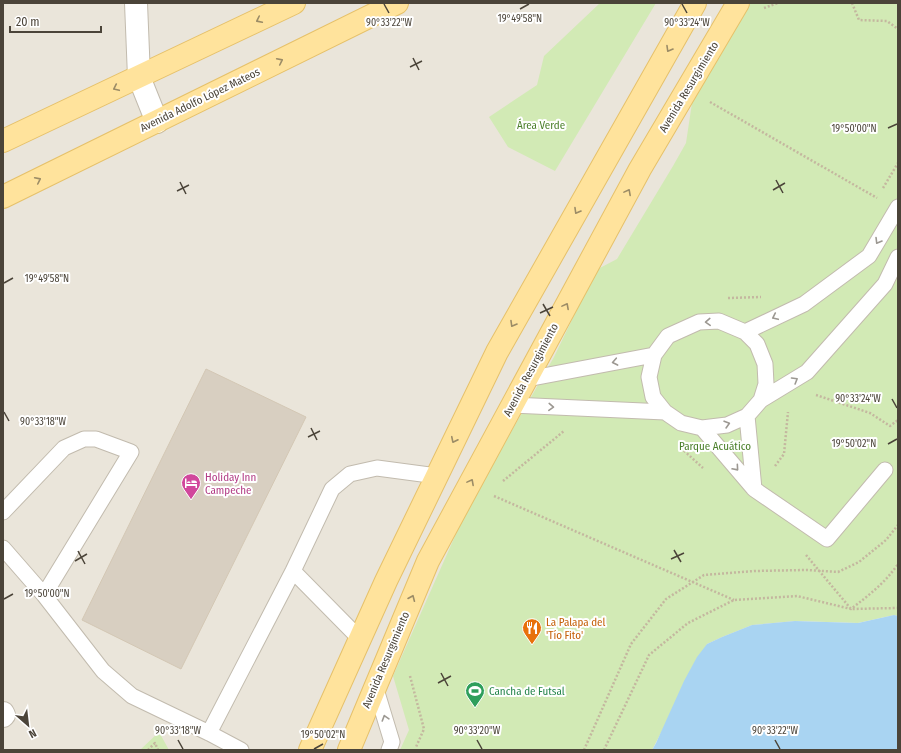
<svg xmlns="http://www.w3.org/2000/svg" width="901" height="753" font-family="'Fira Sans Condensed',sans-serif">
<rect width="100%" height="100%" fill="#f6f3ec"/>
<path fill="#eae5da" d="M3 3H898V616L795 621 752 625 722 637 707 644 652 750H3Z"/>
<path fill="#d2eab5" d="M600 3H656L555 171 508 147 489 117 537 85 544 56Z
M748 3H898V616L894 615 858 623 795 621 752 625 722 637 707 644 652 750H400L409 730 393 676 467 509 554 357 596 270 617 259 673 166 686 143 693 96Z
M159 732 169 750H140Z"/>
<path fill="#a9d4f2" d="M894 615 898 616V750H652L656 743 684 681 697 657 707 644 722 637 752 625 795 621 858 623Z"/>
<path fill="#d8cfc1" stroke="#d3c7b4" d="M206 369 306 417 181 669 82 620Z"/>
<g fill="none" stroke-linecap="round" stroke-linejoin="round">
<g stroke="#c2bbae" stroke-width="17">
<path id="service" d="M745 332 804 304 869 256 898 207
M527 379 654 355
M761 400 766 384 765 364 757 344 745 332 719 321 699 322 668 336 654 355 649 377 653 397 665 412 681 423 702 428 727 425 747 416 761 400 807 372 885 284 898 257
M512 405 665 412
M747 416 754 489
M702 428 754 489 827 539 885 470
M3 512 64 448 84 439H96L131 452 44 595
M3 548 44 595 103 671 132 696 209 733 241 750
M293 571 360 639
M375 686 392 742 389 750
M209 733 293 571 332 489 350 474 377 468 437 476"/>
</g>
<g stroke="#c2bbae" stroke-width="24">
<path id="minor" d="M136 3 139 77 157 122
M3 713 4 715 3 716"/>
</g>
<g stroke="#e6c16a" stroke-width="24">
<path id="primary" d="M3 141 294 3
M3 197 397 3
M310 750 386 581 497 352 695 3
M349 750 428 561 640 169 738 3"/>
</g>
<path stroke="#c4b79f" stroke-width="2.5" stroke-dasharray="2 2" stroke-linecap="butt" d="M852 3 859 20 887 21 898 29
M764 8 778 3
M710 102 877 198
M883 188 898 163
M728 298 761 297
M816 395 870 413 890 426 898 420
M681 448 703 468
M775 466 784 454 788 412
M503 481 564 431
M494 496 734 600
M806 555 851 609 898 608
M410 676 424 729 416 747
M148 750 155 743 158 750
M584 750 631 644 666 599 704 575 754 571 806 570 838 572 859 562 886 540 898 525
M604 750 649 655 688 623 734 600 797 596 851 609C869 595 885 583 898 564"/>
<use href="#service" stroke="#fff" stroke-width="15"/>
<use href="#minor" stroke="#fff" stroke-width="22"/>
<use href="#primary" stroke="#ffe39c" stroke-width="22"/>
</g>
<defs><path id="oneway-chevron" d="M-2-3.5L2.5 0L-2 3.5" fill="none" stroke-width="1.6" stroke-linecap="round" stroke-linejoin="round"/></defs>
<g stroke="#9c8c66">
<use href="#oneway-chevron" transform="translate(259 20) rotate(154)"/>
<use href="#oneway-chevron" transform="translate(669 49) rotate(120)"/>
<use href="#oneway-chevron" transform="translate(280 61) rotate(-26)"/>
<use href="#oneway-chevron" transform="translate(116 88) rotate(155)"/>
<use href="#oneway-chevron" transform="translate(38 180) rotate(-26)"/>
<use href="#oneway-chevron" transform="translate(628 192) rotate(-62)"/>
<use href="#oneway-chevron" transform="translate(577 211) rotate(120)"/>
<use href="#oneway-chevron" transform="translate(566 306) rotate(-62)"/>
<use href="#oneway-chevron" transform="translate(513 324) rotate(120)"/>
<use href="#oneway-chevron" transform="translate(454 440) rotate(116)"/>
<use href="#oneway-chevron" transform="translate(471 482) rotate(-62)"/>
<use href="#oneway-chevron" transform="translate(412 598) rotate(-67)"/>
</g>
<g stroke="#9c9892">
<use href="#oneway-chevron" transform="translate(878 241) rotate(121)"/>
<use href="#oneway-chevron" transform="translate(775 317) rotate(155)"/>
<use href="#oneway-chevron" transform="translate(708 322) rotate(177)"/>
<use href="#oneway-chevron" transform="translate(615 362) rotate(169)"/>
<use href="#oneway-chevron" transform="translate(795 380) rotate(-31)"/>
<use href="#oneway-chevron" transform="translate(551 407) rotate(3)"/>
<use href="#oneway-chevron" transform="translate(727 424) rotate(-16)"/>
<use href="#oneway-chevron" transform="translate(736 468) rotate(49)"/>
<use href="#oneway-chevron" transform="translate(385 718) rotate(-107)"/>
</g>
<path fill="none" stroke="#4b4439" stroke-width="1.5" d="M384 4 389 13M682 4 687 13M520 9 529 4M413 58 419 70M410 67 422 61M888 128 897 124M776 180 783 193M180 182 186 194M773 190 785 183M177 191 189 185M4 283 13 278M543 304 550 316M540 313 553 307M892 399 897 408M4 412 9 421M311 428 317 440M308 437 320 431M888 444 897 439M674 550 681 562M78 551 85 564M671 559 684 553M75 561 87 554M4 599 13 594M441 673 448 686M438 683 451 676M178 740 183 749M477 740 482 749M775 740 780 749M314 749 323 744"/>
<defs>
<g id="hotel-pin" transform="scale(1)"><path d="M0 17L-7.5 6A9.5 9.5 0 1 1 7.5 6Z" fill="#d1479c" stroke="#fff"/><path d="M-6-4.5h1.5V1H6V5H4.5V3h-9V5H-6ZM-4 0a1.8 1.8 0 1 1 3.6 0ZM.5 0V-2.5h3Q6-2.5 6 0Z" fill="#fff"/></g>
<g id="restaurant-pin" transform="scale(1)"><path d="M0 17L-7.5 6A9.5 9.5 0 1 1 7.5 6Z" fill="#e8710a" stroke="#fff"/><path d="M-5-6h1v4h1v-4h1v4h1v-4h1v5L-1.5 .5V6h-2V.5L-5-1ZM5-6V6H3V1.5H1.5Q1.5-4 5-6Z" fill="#fff"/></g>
<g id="stadium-pin" transform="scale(1)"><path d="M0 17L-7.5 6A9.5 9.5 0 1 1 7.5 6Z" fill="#2e9e5b" stroke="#fff"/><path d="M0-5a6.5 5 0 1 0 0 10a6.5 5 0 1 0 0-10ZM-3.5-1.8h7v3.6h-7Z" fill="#fff"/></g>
</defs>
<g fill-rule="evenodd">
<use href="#hotel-pin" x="191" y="483"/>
<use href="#restaurant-pin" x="532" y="628"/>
<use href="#stadium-pin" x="475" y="691"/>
</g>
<g text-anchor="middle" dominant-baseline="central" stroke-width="4" stroke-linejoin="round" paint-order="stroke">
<g font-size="11" fill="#4b4439" stroke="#fff">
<text transform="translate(689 87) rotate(-59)">Avenida Resurgimiento</text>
<text transform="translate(200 100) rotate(-26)">Avenida Adolfo López Mateos</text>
<text transform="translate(531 370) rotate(-62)">Avenida Resurgimiento</text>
<text transform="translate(386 660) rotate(-67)">Avenida Resurgimiento</text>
</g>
<g font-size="11" fill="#4a7f2a" stroke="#fff">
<text x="541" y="125">Área Verde</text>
<text x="715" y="446">Parque Acuático</text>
</g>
<g font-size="11" fill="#b23c85" stroke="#fff" text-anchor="start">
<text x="205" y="477">Holiday Inn<tspan x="205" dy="13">Campeche</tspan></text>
</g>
<g font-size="11" fill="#c56008" stroke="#fff" text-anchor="start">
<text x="546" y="622">La Palapa del<tspan x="546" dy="13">'Tío Fito'</tspan></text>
</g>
<g font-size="11" fill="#27864d" stroke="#fff" text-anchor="start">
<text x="489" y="691">Cancha de Futsal</text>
</g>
</g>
<g font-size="10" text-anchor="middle" fill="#4b4439" stroke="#fff" stroke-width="4" stroke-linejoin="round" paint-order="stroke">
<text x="520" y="22">19°49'58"N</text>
<text x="389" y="26">90°33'22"W</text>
<text x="687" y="26">90°33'24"W</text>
<text x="854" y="132">19°50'00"N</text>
<text x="47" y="282">19°49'58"N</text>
<text x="858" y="402">90°33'24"W</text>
<text x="43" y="425">90°33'18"W</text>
<text x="854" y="447">19°50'02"N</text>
<text x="47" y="597">19°50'00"N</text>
<text x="178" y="734">90°33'18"W</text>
<text x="477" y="734">90°33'20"W</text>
<text x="775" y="734">90°33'22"W</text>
<text x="323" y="738">19°50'02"N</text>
</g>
<rect width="901" height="753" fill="none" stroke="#4b4439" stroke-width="8"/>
<g transform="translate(28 725) rotate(152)" stroke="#ffffff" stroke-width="3" paint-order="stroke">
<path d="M0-3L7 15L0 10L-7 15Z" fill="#4b4439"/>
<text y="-6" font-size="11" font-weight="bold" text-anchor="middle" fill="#4b4439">N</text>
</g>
<path d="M10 26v6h91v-6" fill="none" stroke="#4b4439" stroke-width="2"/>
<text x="16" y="26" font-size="12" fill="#4b4439" stroke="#ffffff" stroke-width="3" paint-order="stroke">20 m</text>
</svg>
